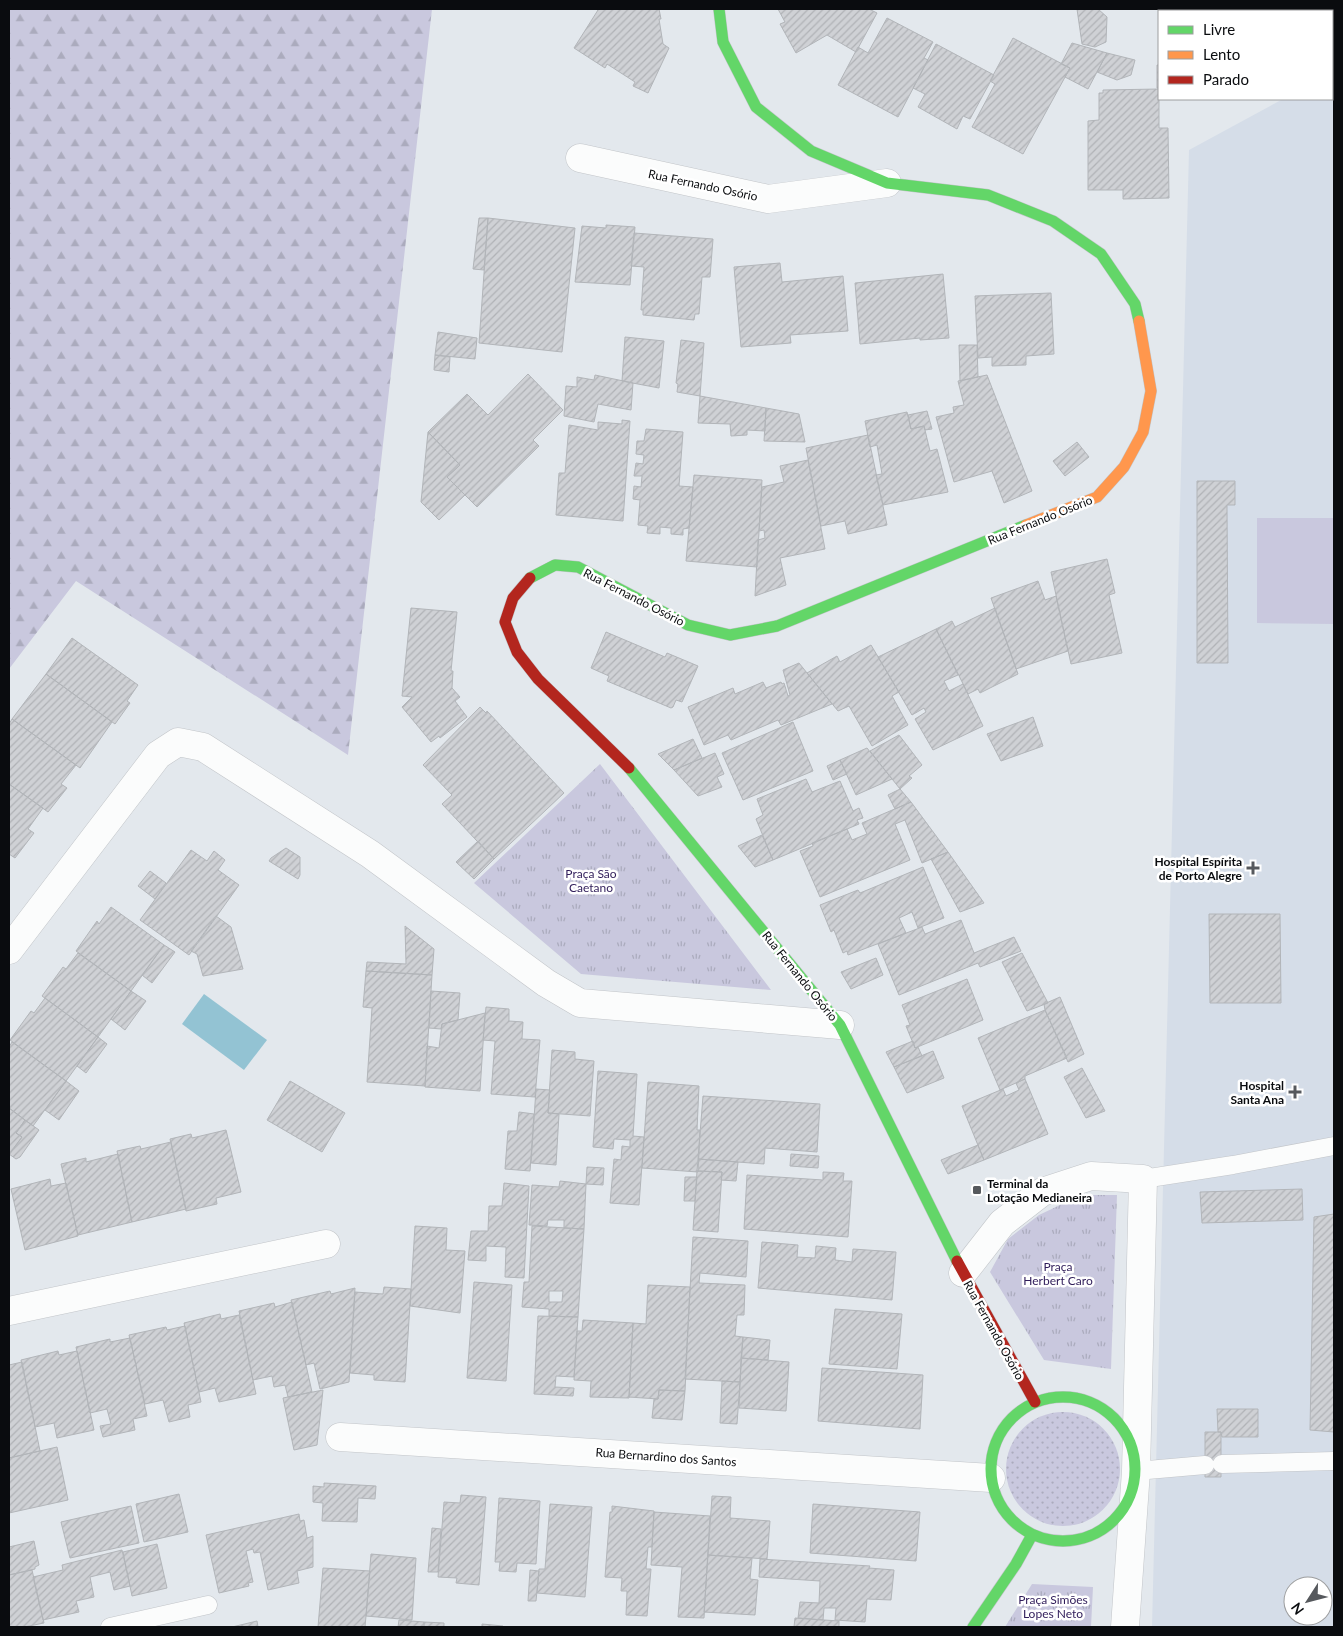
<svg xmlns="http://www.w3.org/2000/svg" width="1343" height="1636" font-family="Lato,sans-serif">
<defs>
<pattern id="grass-dots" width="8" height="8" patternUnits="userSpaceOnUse" patternTransform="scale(1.25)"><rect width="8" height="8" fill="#c9c8de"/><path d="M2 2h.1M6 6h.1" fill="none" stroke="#ababbd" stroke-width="1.8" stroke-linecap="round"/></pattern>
<pattern id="forest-firs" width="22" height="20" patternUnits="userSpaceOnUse" patternTransform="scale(1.25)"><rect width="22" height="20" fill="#c9c8de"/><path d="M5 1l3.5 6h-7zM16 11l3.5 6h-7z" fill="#ababbd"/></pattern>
<pattern id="park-tufts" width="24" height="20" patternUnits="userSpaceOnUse" patternTransform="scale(1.25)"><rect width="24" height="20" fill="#c9c8de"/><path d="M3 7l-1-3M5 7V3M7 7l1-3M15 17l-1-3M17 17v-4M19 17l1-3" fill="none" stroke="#ababbd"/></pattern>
<pattern id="building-hatch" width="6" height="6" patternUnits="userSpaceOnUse" patternTransform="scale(1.25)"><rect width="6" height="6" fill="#cfd1d5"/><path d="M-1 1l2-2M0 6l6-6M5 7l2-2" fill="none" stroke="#b0b2b6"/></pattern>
</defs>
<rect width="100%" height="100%" fill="#e3e8ed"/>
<path fill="#d5dde8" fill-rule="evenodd" d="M1334 71V1627H1152L1189 150 1283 99H1332V72ZM1293 1586H1323V1616H1293Z"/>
<path fill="url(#grass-dots)" d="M1006 1469a57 57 0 1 1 114 0a57 57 0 1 1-114 0Z"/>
<path fill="url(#forest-firs)" d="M9 9H432L348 755 76 581 9 669Z"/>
<path fill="url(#park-tufts)" d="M600 764 771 990 581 974 474 883Z
M1081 1195H1117L1111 1369 1044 1360 990 1272 1008 1239 1039 1215Z
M1032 1584 1093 1587 1091 1627H1005Z"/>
<path fill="#c9c8de" d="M1257 518H1334V624L1257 623Z"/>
<path fill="#93c3d3" d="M204 994 267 1040 244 1070 182 1024Z"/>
<path fill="url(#building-hatch)" stroke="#b2b5b9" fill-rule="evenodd" d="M596 9H659L661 19H659L663 44 669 48 648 93 633 86 635 82 607 64 605 68 574 48 598 10Z
M778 9H869L877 13 856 52 827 35 796 53 780 24 785 22Z
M1077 9H1098L1107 17 1106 42 1095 47 1082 44Z
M1210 9H1241V11H1210Z
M1241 9H1269V11H1241Z
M887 18 933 42 924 58 928 60 898 117 838 85 858 47 868 53Z
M1013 38 1070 68 1023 154 972 127 995 84 990 81Z
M1072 43 1107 53 1088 89 1065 77 1070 68 1061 64Z
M936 44 994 75 970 119 963 116 957 129 918 107 925 94 913 88Z
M1107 53 1135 60 1131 75 1117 80 1097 72Z
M1157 65H1159V88H1157Z
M1159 89V128H1168L1169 198 1123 199V190H1088V121L1099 120V93H1103V90Z
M479 218H488L484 270 473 269Z
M488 218 575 228 562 352 479 343Z
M606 225 635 227 630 285 575 282 582 226 606 228Z
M634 233 713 239 710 277H702L699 314H695L694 320 643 315V310H641L644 267 631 266Z
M780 263 782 282 843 276 848 331 790 335 791 343 741 347 734 267Z
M943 274 949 338 920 340V338L860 344 855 283Z
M1051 293 1054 354 1026 356V365L992 366V357L978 358 975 296Z
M438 332 477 338 475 359 435 355Z
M625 337 664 341 659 388 622 381Z
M681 340 704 343 700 396 677 392 678 384 676 383Z
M959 345H977L978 377 960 381Z
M435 355 450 357 449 372 434 370Z
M528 374 563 410 533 440 539 446 477 507 447 477 460 465 428 432 467 394 488 415Z
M595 375 633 383 631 410 598 404 594 422 564 416 566 386 577 387V377L594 380Z
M987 375 1032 491 1004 503 992 471 954 482 936 417 954 413 953 407 964 405 958 381Z
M700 396 766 408 765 431 747 430V435L731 436 730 424 698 423Z
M766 408 799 414 805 442 764 441Z
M927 411 932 429 925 430 924 426 911 429 908 415Z
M907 412 911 429 924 426 930 451 937 449 948 492 883 505 876 475 882 474 877 445 870 447 865 421Z
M622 420 630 421 623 521 556 515 559 473H565L569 425 598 430V422L622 424Z
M646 429 683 432 679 486 693 487 689 528 683 529V535L671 534V528L660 527V534L647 533 648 526 638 525 640 500 633 499 634 486 641 487 642 476H634L636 463 643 464 644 455 636 454 637 441H644Z
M428 432 460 465 447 477 465 495 439 520 421 502Z
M868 435 887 525 848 534 845 521 821 526 806 448Z
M1077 442 1089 457 1065 476 1053 461Z
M808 460 825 549 780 558 786 585 755 596 758 540 765 538 764 530 759 531 762 487 784 482 780 466Z
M694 475 762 480 757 567 686 561Z
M1197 481H1235V505H1227L1228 663H1197Z
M1107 559 1115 593 1109 595 1122 653 1071 664 1051 572Z
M1038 581 1045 600 1056 596 1068 651 1016 669 991 598Z
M411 608 457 612 451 671H453L452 688 460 697 455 701 467 717 440 738 439 736 431 742 402 707 412 697 402 696Z
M995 608 1018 674 980 693 978 689 968 694 936 629 952 621 955 627Z
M936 629 958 675 944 681 949 691 963 684 983 726 933 750 915 719 926 712 924 708 912 715 878 657Z
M606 632 665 657 667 653 698 666 682 702 676 700 673 707 671 708 607 681 609 676 591 668Z
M72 638 138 685 127 701 130 703 115 724 46 674Z
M871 645 899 692 892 696 908 725 872 746 849 706 838 711 807 673 837 656 840 662Z
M799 663 832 704 781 725 778 720 731 740 728 735 704 745 688 707 733 688 735 694 763 682 766 688 781 682 782 684 784 683 788 696 790 695 783 670Z
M46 674 112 722 80 768 12 719Z
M480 707 486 713 487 711 564 793 494 859 442 804 452 795 423 765Z
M1033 717 1043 746 1001 761 987 734Z
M12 719 76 765 61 784 67 788 48 812 9 784V724Z
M793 722 813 771 743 800 722 753Z
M899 735 922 765 909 776 912 778 900 789 870 751Z
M693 739 702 758 674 770 658 754Z
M867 748 892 779 856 795 840 760Z
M715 753 724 774 717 777 722 787 698 796 674 770Z
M840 760 847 774 833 780 827 766Z
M806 779 812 792 840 781 853 811 859 808 863 818 857 820 859 824 773 860 756 819 763 815 757 799Z
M9 784 43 808 28 829 34 833 15 858 9 854Z
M900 789 911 802 895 809 888 795Z
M911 802 948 852 922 863 905 820 895 824 910 860 820 897 800 851 813 846 812 843 847 829 852 840 867 834 862 823Z
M762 835 773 860 755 867 738 846Z
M478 841 494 859 474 879 456 862Z
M286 848 300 857V875L298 879 269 861 271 858Z
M191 850 207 861 214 851 225 860 218 870 239 885 189 955 140 920Z
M948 852 984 903 960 912 931 859Z
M923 867 944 918 918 928 912 912 899 918 906 933 848 955 847 951 843 953 834 930 831 932 820 905 858 890 860 893Z
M150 871 166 883 155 899 138 886Z
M111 907 164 945 131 991 76 951 97 921 99 924Z
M1209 914H1280L1281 1003H1210Z
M216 916 231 927 243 969 203 976 197 954 191 951Z
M961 920 974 953 1014 937 1021 951 980 967 978 963 899 995 878 944 922 927 925 934Z
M405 926 434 949 432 975 366 971 367 962 406 964Z
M164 945 175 952 152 983 142 975Z
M78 953 131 991 98 1037 42 996 63 967 66 969Z
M1022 953 1048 1003 1027 1011 1002 962Z
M876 958 883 975 851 989 841 972Z
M366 971 432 975 425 1086 367 1082 372 1008 363 1007Z
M967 979 983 1020 915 1048 906 1026 910 1025 902 1005Z
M131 991 146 1001 125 1030 111 1019Z
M431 991 460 993 458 1020 442 1024 441 1029 429 1028Z
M1060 997 1084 1054 1068 1062 1045 1010 1044 1004Z
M45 998 98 1037 66 1081 10 1040 31 1011 34 1013Z
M486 1007 509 1009V1021L523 1022 522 1039 540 1040 535 1097 491 1094 495 1041 483 1040Z
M1045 1010 1067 1058 1025 1076V1079L1000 1090 978 1038Z
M485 1013 480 1091 425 1087 427 1046 439 1048 442 1024Z
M98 1037 107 1044 86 1073 77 1066Z
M913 1041 915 1048 918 1047 922 1056 894 1067 886 1052Z
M12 1042 66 1081 33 1126 9 1108V1047Z
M552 1050 575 1052V1059L594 1061 590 1116 548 1113Z
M933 1051 944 1078 907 1093 894 1067Z
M1082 1068 1105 1111 1086 1118 1064 1077Z
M598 1071 637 1074 633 1136 644 1137 639 1205 610 1203 614 1159 621 1160 622 1146 630 1147V1140L614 1139 613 1149 593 1147Z
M1025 1079 1048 1134 984 1160 962 1106 1003 1089 1006 1096 1019 1090 1016 1083Z
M66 1081 79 1091 59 1120 45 1110Z
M290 1081 345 1113 322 1152 267 1120Z
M648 1082 699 1086 697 1130H700L698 1172 642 1168Z
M536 1089 550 1090 548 1113 559 1114 556 1165 531 1163Z
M703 1096 820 1104 817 1152 765 1148 764 1164 698 1159Z
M9 1108 25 1120 16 1133 22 1137 9 1155Z
M519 1112 534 1114 530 1171 505 1169 508 1131H517Z
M25 1120 39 1130 20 1157 16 1159 9 1154 22 1137 16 1133Z
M226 1130 241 1192 216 1198 217 1204 186 1211 170 1139 191 1134 192 1138Z
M171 1142 186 1209 132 1222 117 1151 140 1146 141 1149Z
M978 1145 984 1160 948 1174 941 1160Z
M118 1154 132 1222 78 1235 61 1164 86 1158V1162Z
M791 1154 819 1156 818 1168 790 1166Z
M698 1159 738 1162 736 1181 721 1180 722 1172 697 1171Z
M587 1167 604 1168 603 1185 586 1184Z
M697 1171 722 1172 718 1232 693 1230Z
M823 1172 844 1173 843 1181H852L848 1237 744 1229 747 1175 823 1180Z
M685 1177H697L695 1201H684Z
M50 1179 51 1186 66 1183 78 1236 25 1250 11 1189Z
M560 1181 586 1184 584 1229 564 1228V1220H548L547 1226 529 1225 532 1185 559 1187Z
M504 1183 529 1186 524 1278 505 1277 506 1247 486 1246V1261L468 1260 471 1231H488L489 1206H502Z
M1302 1189 1303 1220 1202 1223 1200 1192Z
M1334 1214V1432L1310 1430 1314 1217Z
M415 1226 447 1228 446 1250 465 1251 460 1313 410 1306Z
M532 1226 584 1229 578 1317 549 1316V1309L522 1307 524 1282H529ZM549 1291H563L562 1302H549Z
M693 1237 748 1241 746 1277 700 1273 699 1283 745 1285 744 1315H737L735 1336 743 1337 740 1382 685 1379Z
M762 1242 798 1245 797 1257 815 1258 816 1246 836 1248 835 1260 852 1262 853 1249 896 1252 892 1300 758 1288Z
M474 1282 512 1285 506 1381 467 1378Z
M648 1285 690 1287 685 1391 659 1390 658 1399 629 1397 633 1323 646 1324Z
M384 1287 411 1289 405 1382 374 1380V1375L350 1373 355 1292 383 1294Z
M355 1288 349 1382 320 1389 314 1363 306 1365 291 1300 330 1291 331 1294Z
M292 1302 312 1392 288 1397 285 1385 274 1387 272 1376 253 1380 239 1311 274 1303 275 1307Z
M835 1309 902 1314 897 1369 829 1364Z
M220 1314 221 1319 239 1315 256 1394 219 1402 215 1388 199 1392 184 1323Z
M538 1316 578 1317 574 1377 556 1376 555 1387 574 1388 573 1396 534 1394Z
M583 1320 633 1323 629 1398 590 1397 591 1381 574 1380 577 1331H582Z
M185 1326 201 1402 188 1405 190 1417 169 1422 163 1400 145 1404 129 1335 166 1327 167 1330Z
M743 1337 770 1340 768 1360 741 1358Z
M130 1338 147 1416 133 1419 135 1430 103 1437 100 1426 111 1424 107 1409 90 1413 76 1347 110 1339V1342Z
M58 1351 59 1355 77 1351 94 1430 57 1438 54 1423 35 1427 21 1360Z
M741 1358 789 1362 786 1411 739 1408Z
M22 1362 40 1451 9 1458V1365Z
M822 1368 923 1375 920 1429 818 1421Z
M722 1381 740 1382 737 1424 720 1423Z
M323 1390 317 1445 294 1450 283 1398Z
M659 1390 685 1391 682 1420 652 1418 654 1399H658Z
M1217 1409H1258V1437H1222L1221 1432H1218Z
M1205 1432H1221V1477H1205Z
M57 1447 68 1500 9 1513V1458Z
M324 1483 376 1486 375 1499 358 1498 357 1522 322 1521 323 1503 313 1502V1486L324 1487Z
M179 1494 188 1532 144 1542 136 1504Z
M461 1495 486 1497 479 1585 456 1583 457 1578 438 1577 444 1502 460 1503Z
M712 1496 731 1497 730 1518 770 1521 767 1559 708 1555Z
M499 1498 540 1501 536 1564 517 1563 516 1572 499 1571 500 1562H495Z
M550 1504 592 1507 585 1597 537 1593 539 1569H545Z
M813 1504 920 1512 916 1561 810 1553Z
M131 1506 139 1543 70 1558 61 1522Z
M612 1506 654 1511 652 1547H648L646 1569H651L647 1616 626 1615 627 1591H621L622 1578 605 1577 610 1512H612Z
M654 1512 710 1516 704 1618 678 1617 682 1567 651 1565Z
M299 1514 300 1521 304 1520 307 1538 313 1536V1567L297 1571 299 1583 268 1590 260 1552 254 1553 253 1549 246 1551 253 1582 248 1583 249 1586 219 1593 206 1535Z
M432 1528 441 1529 438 1572H428Z
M34 1541 39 1565 35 1567V1569L9 1575V1547Z
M157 1544 167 1588 132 1596 123 1552Z
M122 1550 130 1586 114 1590 110 1572 90 1577 94 1597 76 1601 79 1612 43 1620 33 1577 63 1570 62 1565Z
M371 1554 416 1558 412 1620 366 1616Z
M708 1555 752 1558 750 1579 758 1580 755 1615 704 1612Z
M760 1559 870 1566 869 1568 894 1570 891 1600 867 1599 865 1622 835 1620 836 1608H824L823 1620 798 1618 800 1602 819 1603 820 1581 759 1577Z
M323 1568 370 1571 365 1627H318Z
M32 1570 44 1623 24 1627H9V1575Z
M530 1570 539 1571 536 1601H528Z
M795 1618 839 1621V1627H794Z
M399 1620 424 1622V1627H398Z
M257 1621 258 1627H232Z
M424 1622 444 1623V1627H424Z
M482 1624 503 1626V1627H482Z"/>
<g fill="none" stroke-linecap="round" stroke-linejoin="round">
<g stroke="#c2c5c9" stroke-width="19">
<path id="lane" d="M1143 1179 1233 1165 1334 1146
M1222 1464 1334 1461
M1136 1471 1205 1465
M110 1627 208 1605"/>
</g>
<g stroke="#c2c5c9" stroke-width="29">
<path id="street" d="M580 158 768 199 887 183
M9 950 158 755 178 742 203 747 370 854 546 983 580 1003 840 1025
M963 1273 1002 1223 1042 1192 1091 1176 1143 1179 1136 1471 1125 1627
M9 1311 326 1244
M340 1437 991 1478"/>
</g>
<g stroke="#c2c5c9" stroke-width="12">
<path id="fast" d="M719 9 723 42 756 107 811 151 887 183 988 195 1053 221 1101 254 1135 304 1139 321
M530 578 555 565 578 567 688 625 730 635 777 626 1026 525
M629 768 840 1025 957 1261
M991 1469a72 72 0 1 1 144 0a72 72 0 1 1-144 0Z
M973 1627 1016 1564 1032 1535"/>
</g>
<g stroke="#c2c5c9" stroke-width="12">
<path id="slow" d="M1026 525 1097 497 1124 467 1143 432 1151 391 1139 321"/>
</g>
<g stroke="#c2c5c9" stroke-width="12">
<path id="jam" d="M530 578 513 598 505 622 517 652 538 679 629 768
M957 1261 1035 1402"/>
</g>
<use href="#lane" stroke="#fbfcfc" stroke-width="18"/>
<use href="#street" stroke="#fbfcfc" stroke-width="28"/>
<use href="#fast" stroke="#63d668" stroke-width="11"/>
<use href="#slow" stroke="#ff974d" stroke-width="11"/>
<use href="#jam" stroke="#b3261e" stroke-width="11"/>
</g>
<g fill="#56595d" stroke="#fff" stroke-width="2">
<path d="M1250.5 860.5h5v5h5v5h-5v5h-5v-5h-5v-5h5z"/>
<path d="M1292.5 1084.5h5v5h5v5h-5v5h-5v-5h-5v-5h5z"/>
<rect x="972" y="1185" width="10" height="10" rx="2.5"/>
</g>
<g text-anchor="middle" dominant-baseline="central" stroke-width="5" stroke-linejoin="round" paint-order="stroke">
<g font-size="12" fill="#0a0c0f" stroke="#fff">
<text transform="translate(703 185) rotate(12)">Rua Fernando Osório</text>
<text transform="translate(1040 520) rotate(-22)">Rua Fernando Osório</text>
<text transform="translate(634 597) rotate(27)">Rua Fernando Osório</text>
<text transform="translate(800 976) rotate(51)">Rua Fernando Osório</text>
<text transform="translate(994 1330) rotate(61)">Rua Fernando Osório</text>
<text transform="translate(666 1457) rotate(4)">Rua Bernardino dos Santos</text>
</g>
<g font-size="12" font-weight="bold" fill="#0a0c0f" stroke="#fff" text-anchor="end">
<text x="1242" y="861">Hospital Espírita<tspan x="1242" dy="14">de Porto Alegre</tspan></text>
<text x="1284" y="1085">Hospital<tspan x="1284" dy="14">Santa Ana</tspan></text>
<text x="987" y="1183" text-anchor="start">Terminal da<tspan x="987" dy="14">Lotação Medianeira</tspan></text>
</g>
<g font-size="12" fill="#2f1c59" stroke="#fff">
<text x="591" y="873">Praça São<tspan x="591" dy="14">Caetano</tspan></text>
<text x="1058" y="1266">Praça<tspan x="1058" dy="14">Herbert Caro</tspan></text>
<text x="1053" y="1599">Praça Simões<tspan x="1053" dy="14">Lopes Neto</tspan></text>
</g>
</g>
<rect width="1343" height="1636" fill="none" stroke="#0a0c0f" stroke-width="20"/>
<rect x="1158" y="10" width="175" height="90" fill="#ffffff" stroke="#9d9e9f"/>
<rect x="1168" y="26" width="25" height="8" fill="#63d668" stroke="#9d9e9f"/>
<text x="1203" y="35" font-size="15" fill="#0a0c0f">Livre</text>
<rect x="1168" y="51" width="25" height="8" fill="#ff974d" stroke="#9d9e9f"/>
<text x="1203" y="60" font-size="15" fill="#0a0c0f">Lento</text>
<rect x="1168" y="76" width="25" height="8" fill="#b3261e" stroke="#9d9e9f"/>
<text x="1203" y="85" font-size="15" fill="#0a0c0f">Parado</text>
<g transform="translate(1308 1601) rotate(234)"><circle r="24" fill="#ffffff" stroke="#9d9e9f"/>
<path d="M0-4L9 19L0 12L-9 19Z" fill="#56595d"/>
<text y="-8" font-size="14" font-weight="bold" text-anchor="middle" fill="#0a0c0f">N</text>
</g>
</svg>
